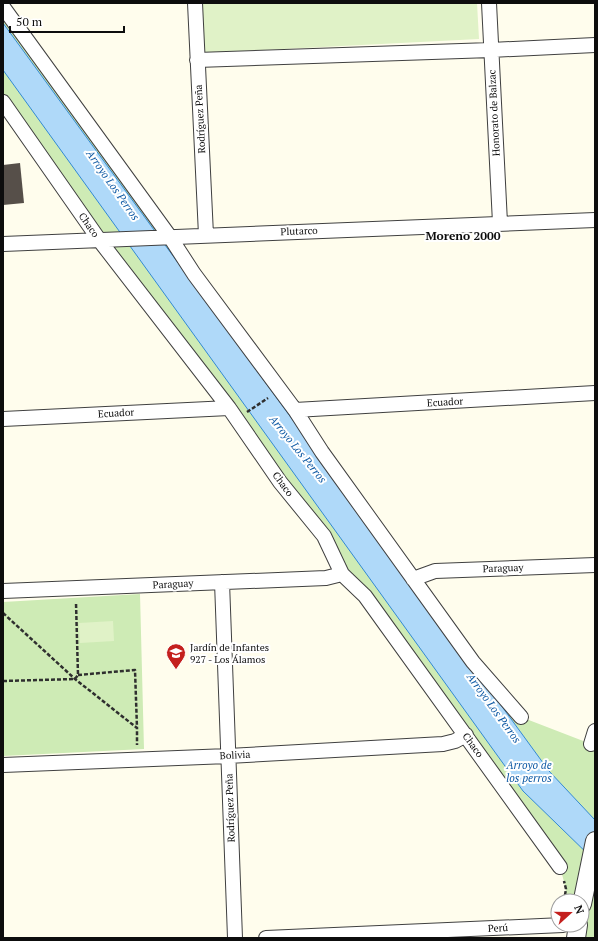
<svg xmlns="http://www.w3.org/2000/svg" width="598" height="941" font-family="'PT Serif',serif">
<rect width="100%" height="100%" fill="#fffded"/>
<path fill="#ceebb5" d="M3 7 521 717 591 744 595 731V938H576L582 925V901H564L566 889 560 867 333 551 3 102Z
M140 594 144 749 3 756V602Z"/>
<path fill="#e0f2c7" d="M201 3H477L479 39 203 53Z
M113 621 114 641 80 643 79 623Z"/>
<path fill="#afd9f9" stroke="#3289d4" d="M3 23 549 771 595 820V861L523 791 3 70Z"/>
<path fill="#564f49" d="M20 163 24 203 3 205V165Z"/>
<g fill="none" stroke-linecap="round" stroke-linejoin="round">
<g stroke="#404040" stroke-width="16">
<path id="minor" d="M195 3 206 235
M489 3 500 223
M3 7 170 237 194 274 295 410 322 452 473 662 521 717
M197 60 491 50 595 45
M3 102 100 241 229 408 280 482 324 536 342 574 365 596 560 867
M3 244 595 220
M295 410 595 393
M3 419 229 408
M413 579 435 571 595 565
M222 582 235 938
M3 591 326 578 342 574
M591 744 595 731
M3 765 228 756 443 744 455 741 466 735
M266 938 563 925"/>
</g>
<g stroke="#404040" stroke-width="20">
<path id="tertiary" d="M582 904 595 841
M576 938 578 925"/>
</g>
<path stroke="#2f2f2f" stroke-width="2.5" stroke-dasharray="4 2" stroke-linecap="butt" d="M247 412 268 398
M3 613 75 679 137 728V745
M78 675 135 670 137 728
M3 681 75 679 78 675 76 603
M564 901 566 889 564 881"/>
<use href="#minor" stroke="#fff" stroke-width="14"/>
<use href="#tertiary" stroke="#fff" stroke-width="18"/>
</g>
<defs>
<g id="school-pin" transform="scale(1)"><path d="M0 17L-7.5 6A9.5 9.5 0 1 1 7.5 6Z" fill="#c4201e" stroke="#fff"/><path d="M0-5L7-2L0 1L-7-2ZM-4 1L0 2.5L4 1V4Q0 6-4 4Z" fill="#fff"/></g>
</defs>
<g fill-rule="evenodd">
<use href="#school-pin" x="176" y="653"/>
</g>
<g text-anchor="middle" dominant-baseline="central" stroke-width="4" stroke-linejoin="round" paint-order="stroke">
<g font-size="10" fill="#0d0d0d" stroke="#fff">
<text transform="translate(494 113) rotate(-93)">Honorato de Balzac</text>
<text transform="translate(200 119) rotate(-93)">Rodríguez Peña</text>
<text transform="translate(89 225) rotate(55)">Chaco</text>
<text transform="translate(299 231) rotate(-2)">Plutarco</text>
<text transform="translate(445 402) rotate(-3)">Ecuador</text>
<text transform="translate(116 413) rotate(-3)">Ecuador</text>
<text transform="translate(283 484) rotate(54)">Chaco</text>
<text transform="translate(503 568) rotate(-2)">Paraguay</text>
<text transform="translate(173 584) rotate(-3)">Paraguay</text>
<text transform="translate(473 745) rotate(54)">Chaco</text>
<text transform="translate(235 755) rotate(-3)">Bolivia</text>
<text transform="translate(230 808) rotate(-92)">Rodríguez Peña</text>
<text transform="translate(498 928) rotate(-3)">Perú</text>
</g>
<g font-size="10" fill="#0d0d0d" stroke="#fff" text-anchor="start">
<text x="190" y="647">Jardín de Infantes<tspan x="190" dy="12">927 - Los Álamos</tspan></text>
</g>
<g font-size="11" font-style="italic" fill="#105ba5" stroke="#fff">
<text transform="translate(113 185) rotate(55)">Arroyo Los Perros</text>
<text transform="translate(298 449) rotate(51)">Arroyo Los Perros</text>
<text transform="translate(494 708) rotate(54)">Arroyo Los Perros</text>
<text x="529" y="765">Arroyo de<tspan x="529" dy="13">los perros</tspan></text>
</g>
<g font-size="12" font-weight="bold" fill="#0d0d0d" stroke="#fff">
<text x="463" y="235">Moreno 2000</text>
</g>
</g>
<rect width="598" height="941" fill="none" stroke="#0d0d0d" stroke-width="8"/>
<g transform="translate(570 913) rotate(69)"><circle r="19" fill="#ffffff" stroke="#9e9e9e"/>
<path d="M0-3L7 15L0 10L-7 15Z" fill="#c4201e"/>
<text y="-6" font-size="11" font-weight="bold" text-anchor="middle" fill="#0d0d0d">N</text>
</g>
<path d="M10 26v6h114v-6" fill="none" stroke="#0d0d0d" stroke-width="2"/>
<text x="16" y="26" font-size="12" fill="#0d0d0d" stroke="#ffffff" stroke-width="3" paint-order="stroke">50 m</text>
</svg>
